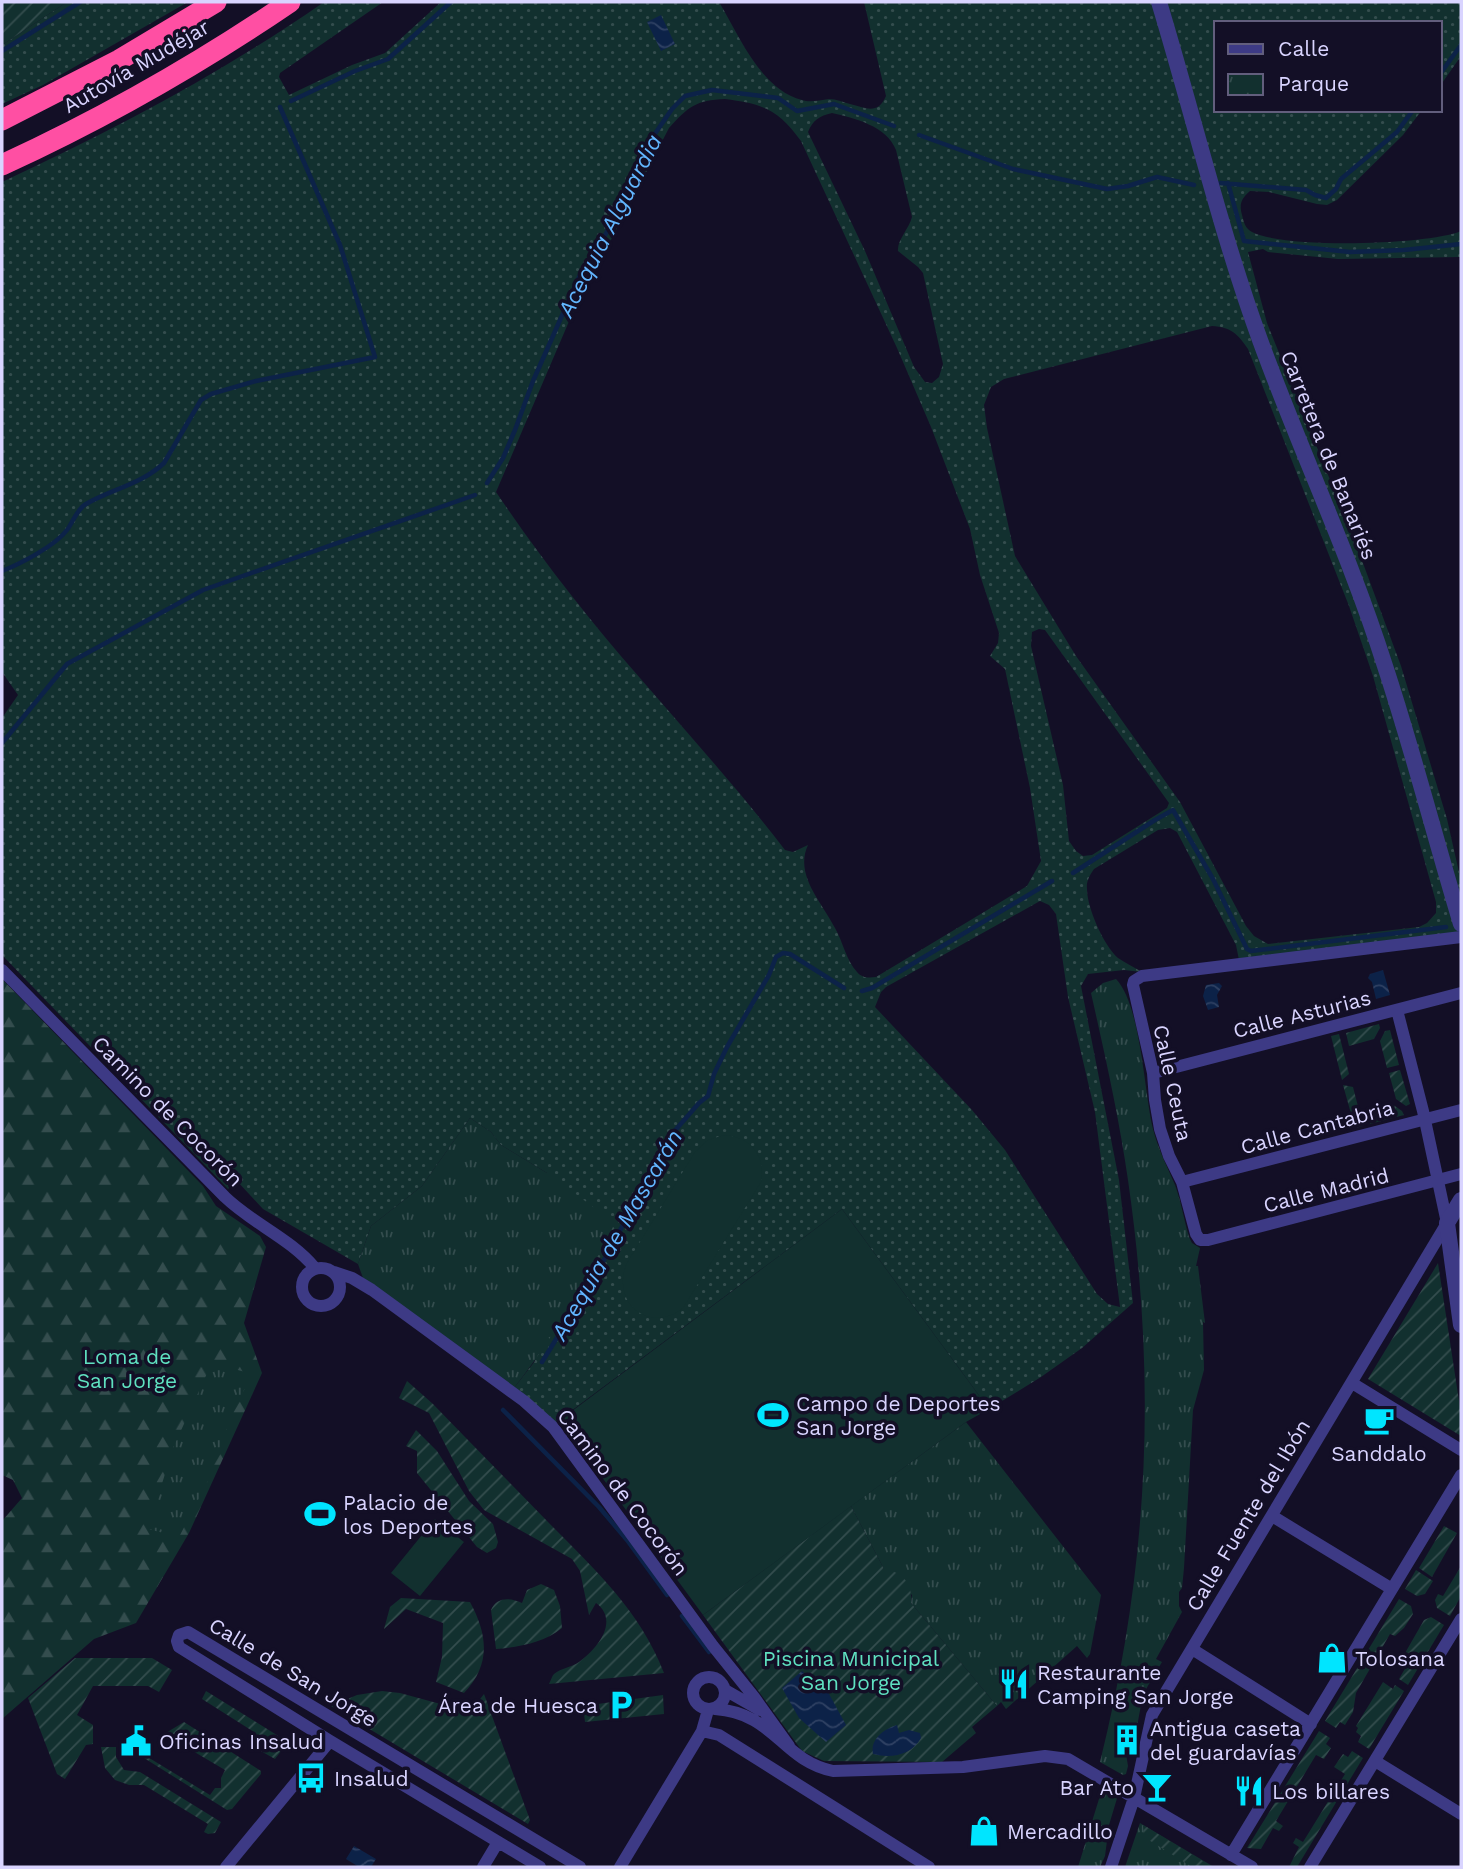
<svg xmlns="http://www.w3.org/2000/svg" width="1463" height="1869" font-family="'Work Sans',sans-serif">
<defs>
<pattern id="grass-dots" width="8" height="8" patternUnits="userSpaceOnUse" patternTransform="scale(1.75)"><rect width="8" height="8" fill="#12302f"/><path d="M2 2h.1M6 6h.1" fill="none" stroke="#344d4e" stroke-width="1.8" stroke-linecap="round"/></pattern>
<pattern id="forest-firs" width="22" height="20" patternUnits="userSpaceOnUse" patternTransform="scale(1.75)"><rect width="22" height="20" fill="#12302f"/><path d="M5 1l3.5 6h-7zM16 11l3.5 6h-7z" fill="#344d4e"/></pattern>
<pattern id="park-tufts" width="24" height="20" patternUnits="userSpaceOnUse" patternTransform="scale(1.75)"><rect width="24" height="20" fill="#12302f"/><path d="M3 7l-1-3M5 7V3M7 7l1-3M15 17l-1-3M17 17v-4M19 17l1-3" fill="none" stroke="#344d4e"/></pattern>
<pattern id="garden-furrows" width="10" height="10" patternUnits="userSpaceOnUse" patternTransform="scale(1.75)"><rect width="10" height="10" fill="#12302f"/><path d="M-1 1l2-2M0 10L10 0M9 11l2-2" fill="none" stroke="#344d4e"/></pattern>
<pattern id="water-waves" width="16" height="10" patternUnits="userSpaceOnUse" patternTransform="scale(1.75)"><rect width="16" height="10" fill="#0c2248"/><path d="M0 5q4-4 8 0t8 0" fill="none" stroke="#2f4163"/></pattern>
</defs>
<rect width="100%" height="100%" fill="#130f26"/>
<path fill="url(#grass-dots)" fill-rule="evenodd" d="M67 2H188L43 85 2 104V45Z
M324 2H383L280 73 279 77 289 95 352 65 385 53 441 2H719C739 35 760 89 802 100 810 103 820 100 829 99 836 99 843 102 850 104 866 108 878 115 886 96L864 2H1461V56L1440 86V23H1216V110H1422L1403 135 1337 200 1327 205 1317 204 1269 192 1250 191C1241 199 1239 204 1242 215 1244 223 1245 228 1252 232 1283 249 1429 245 1461 231V257L1338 259 1268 252 1263 249 1248 252 1267 323 1357 547 1401 666 1447 819 1461 881V932L1239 960 1236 945 1177 832 1170 828 1158 830 1094 869C1090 875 1086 881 1087 889 1087 908 1104 946 1118 958 1125 963 1134 967 1142 972L1124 970 1088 974 1081 986 1119 1180 1133 1303 1082 1348 1041 1377 989 1409 842 1209 555 1423 514 1388 535 1361 547 1173 501 1145 491 1132 470 1118 422 1186 371 1226 358 1264 263 1209 237 1181 228 1189 2 955V718L18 695 2 672V182C114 130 222 73 324 2ZM725 99C763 104 778 109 801 141L897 348 931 427 970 529 980 575 999 633 998 643 990 656 1005 669 1030 788 1041 861 1027 886 876 977C868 978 862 978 857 972 846 960 843 942 835 928 822 902 794 875 808 845L793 852 785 850C739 790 689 735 640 678 588 619 540 557 496 492L570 319 669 128C688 107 696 100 725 99ZM832 113C854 118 887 126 896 150L912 217C909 229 897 240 898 251L918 267 923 273 943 364 939 377 932 383 925 382 914 367 865 251 808 132C813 120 819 116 832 113ZM1212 326C1231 327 1238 334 1248 349L1349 606 1373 676 1436 902V913L1427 923 1419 927 1268 944 1254 936 1246 926 1180 802 1076 656 1015 556 987 428 984 405 991 387 1004 379ZM1039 629 1045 630 1169 803 1167 808 1092 855 1083 856 1076 851 1069 841 1063 785 1031 646 1032 632ZM1040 901 1049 905 1056 914 1068 997 1095 1112 1120 1307 1108 1304 1097 1294 1005 1150 972 1110 875 1007 881 992 886 987Z"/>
<path fill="url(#forest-firs)" d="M2 979 203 1186 216 1206 260 1236 266 1247 244 1323 262 1373 189 1533 136 1623 94 1639 2 1719V1521L22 1498 13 1480 2 1475Z"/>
<path fill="url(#park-tufts)" d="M1116 979C1141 1005 1144 1092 1153 1129 1158 1149 1167 1166 1175 1185 1181 1201 1184 1220 1189 1237L1192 1243 1200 1248 1196 1266H1198L1205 1323 1203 1322 1204 1370 1193 1410 1184 1568 1182 1588 1179 1592V1606L1182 1612 1156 1659 1162 1662 1143 1694 1136 1732 1121 1730 1118 1747 1125 1748 1128 1766 1126 1774 1123 1775 1100 1762C1149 1565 1157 1381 1128 1180 1119 1117 1105 1055 1091 993L1103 983Z
M470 1118 491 1132 501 1145 547 1173 615 1223C586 1281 554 1337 514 1388L363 1278 358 1264 371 1226 422 1186Z
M209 1369H234L253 1374 235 1406 206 1485 179 1537 148 1529 173 1448Z
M966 1422 1101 1595 1090 1654 1087 1658 1077 1646 1006 1709 1001 1702 997 1706 911 1603 912 1595 884 1569 851 1506Z
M1103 1786 1118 1795 1109 1825 1105 1856 1100 1867H1078Z
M1140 1823 1214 1867H1125Z"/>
<path fill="url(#garden-furrows)" d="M2 2H67L2 45Z
M1379 1024 1380 1028 1374 1039 1349 1046 1346 1033Z
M1390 1030 1399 1065 1387 1068 1380 1041 1385 1031Z
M1339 1034 1349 1074 1342 1080 1331 1036Z
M1400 1070 1410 1104 1406 1106 1396 1099 1389 1073Z
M1343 1085 1353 1087 1363 1126 1355 1128Z
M1392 1104 1402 1111 1404 1115 1370 1124 1367 1111Z
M1438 1263 1461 1414V1436L1368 1379Z
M407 1381 433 1404C471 1443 510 1483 548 1522 594 1569 640 1610 664 1673L549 1684C551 1680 552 1676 554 1674 561 1668 572 1667 579 1662 597 1649 620 1621 596 1603L589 1615 580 1571 572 1559 484 1510 469 1491 429 1413 399 1398Z
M416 1430 437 1451 469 1501 493 1524 498 1542 496 1548 487 1553 477 1547 417 1473V1451L406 1446Z
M851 1506 884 1569C903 1572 913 1584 911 1603L997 1706 972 1727 976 1733 942 1762 824 1761 802 1751 703 1615Z
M1444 1526 1457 1533 1432 1577 1419 1568Z
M1461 1566V1596L1450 1616 1437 1608 1435 1600 1438 1594 1443 1596Z
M1416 1570 1433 1581 1425 1594 1417 1596 1405 1589Z
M541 1584 554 1590 560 1606 562 1628C544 1643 518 1647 496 1649L491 1610C496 1597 510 1597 522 1603L527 1590Z
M401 1598 470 1602C488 1635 491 1665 464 1693L436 1682 442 1657 443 1623 406 1609 384 1629 390 1607Z
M1399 1599 1411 1606 1413 1614 1404 1628 1395 1636 1390 1634 1356 1693 1353 1712 1345 1725 1340 1722 1336 1728 1325 1721Z
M1431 1617 1444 1625 1408 1685 1399 1679 1407 1665 1401 1660 1424 1620Z
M75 1658H152L172 1670 159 1692 148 1686H93L77 1715 93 1725V1744L86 1745 65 1779 57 1774 28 1698Z
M1383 1682 1393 1689 1395 1685 1404 1691 1369 1749 1358 1742 1361 1736 1356 1732 1358 1728 1356 1726Z
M206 1691 288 1742 275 1759 248 1744 254 1732 202 1699Z
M382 1691 400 1693 470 1712 484 1694 530 1820 528 1824 331 1706 357 1695Z
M663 1695 664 1714 585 1722 583 1706Z
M184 1722 261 1771V1774L232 1809 227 1810 144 1758 146 1756 210 1795 215 1788H221V1778L225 1770 164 1734Z
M1319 1731 1330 1738 1326 1744 1331 1748 1324 1759 1316 1755 1276 1821 1283 1826 1279 1831 1273 1828 1261 1849 1247 1848Z
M101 1747H116V1757L124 1770 140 1772 221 1822 215 1833 208 1834 204 1832 208 1824 144 1785H129L115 1780 105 1768Z
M1352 1751 1363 1758 1297 1867H1289L1299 1847 1293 1843 1296 1838 1303 1842 1345 1774 1334 1767 1343 1754 1348 1757Z
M1143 1825 1206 1863 1204 1867H1192L1144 1837Z"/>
<path fill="#12302f" d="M724 1135C751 1137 766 1156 761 1182L683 1308C649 1335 610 1302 627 1263L695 1152 708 1140Z
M842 1209 989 1409 966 1422 703 1615 560 1420Z
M435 1519 464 1542 420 1596 391 1573Z"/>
<path fill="url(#water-waves)" d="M661 15 675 44 661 51 647 22Z
M1383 970 1390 995 1376 999 1372 982 1368 978 1370 974Z
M1219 983 1222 986 1217 995 1219 1007 1208 1010 1203 996 1206 985Z
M802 1671 828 1692 846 1725 826 1742 799 1718 782 1688Z
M897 1725 899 1733 909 1730 920 1733 921 1738C912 1755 891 1759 873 1754 870 1739 884 1729 897 1725Z
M354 1846 376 1859 371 1867H359L346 1859Z"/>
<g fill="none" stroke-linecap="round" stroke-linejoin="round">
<path stroke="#0c2248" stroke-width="4.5" d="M2 51 80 2
M1440 74 1461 45
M291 101 355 71 388 59 451 2
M919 135 1013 169 1107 189 1128 186 1157 177 1194 185
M1220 183 1306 190 1315 195 1326 198 1336 189 1341 179 1397 132 1413 110
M1228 183 1244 241 1350 252 1404 250 1461 244
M487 483 503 458 515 430 533 381 580 275 597 250 624 200 631 180 652 138 672 109 685 96 712 90 778 98 797 111 834 104 894 126
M2 571C20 564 55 546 67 530 73 522 77 509 86 504 112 489 142 484 164 463L201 400 211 394 256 381 375 357 340 245 280 107
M2 743 67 664 203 590 475 495
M1073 873 1155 820 1173 810 1213 879 1247 949 1251 951 1446 927
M862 991 872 988 1052 881
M542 1362 596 1275 672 1134 699 1103 708 1096 714 1074 727 1047 769 975 776 957 783 953 790 954 844 988
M503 1410 599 1507 627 1540 667 1595
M682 1616 709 1652"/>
<path stroke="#3d3a85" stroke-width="12" d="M1461 937 1142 976 1134 981 1133 985 1153 1073 1155 1100 1160 1129 1169 1156 1182 1182 1196 1234 1200 1240H1208L1461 1174
M2 970 225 1197C253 1224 290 1238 315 1268
M1153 1073 1461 993
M1182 1182 1461 1110
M302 1287a19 19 0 1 1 38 0a19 19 0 1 1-38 0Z
M334 1272 352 1278 372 1290 524 1401 553 1427 713 1646 754 1697 789 1746
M1352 1383 1461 1450
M1272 1516 1392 1589
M1192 1649 1311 1724
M693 1693a16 16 0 1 1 32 0a16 16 0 1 1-32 0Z
M725 1690 760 1710
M715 1709C775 1713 781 1760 833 1771L963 1767 1045 1756 1068 1759 1252 1867
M702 1731 719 1735 929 1867
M1375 1761 1461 1814
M1231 1855 1461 1475
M226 1867 330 1741
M483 1867 498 1842
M540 1867 330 1741 179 1647 177 1641 179 1635 188 1632 580 1867
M620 1867 702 1731 708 1710
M1111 1867 1134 1798 1152 1715 1447 1223 1423 1111 1397 1010
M1310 1867 1461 1619"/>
<path stroke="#3d3a85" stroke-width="16" d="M1159 2C1193 114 1220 230 1260 340 1300 450 1350 555 1385 666 1413 751 1435 838 1461 924
M1461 1200 1447 1223 1461 1325"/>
<path stroke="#ff4fa3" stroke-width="21" d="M2 120 119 60 216 2
M2 165C102 119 199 64 290 2"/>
</g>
<defs>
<g id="stadium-bare" transform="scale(2.415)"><path d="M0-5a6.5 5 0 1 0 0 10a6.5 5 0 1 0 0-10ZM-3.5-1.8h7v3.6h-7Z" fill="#00e5ff" stroke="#130f26" stroke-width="2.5" paint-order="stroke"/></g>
<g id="cafe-bare" transform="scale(2.415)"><path d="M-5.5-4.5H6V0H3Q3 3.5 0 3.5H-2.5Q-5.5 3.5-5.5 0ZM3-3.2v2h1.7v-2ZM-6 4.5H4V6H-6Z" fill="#00e5ff" stroke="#130f26" stroke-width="2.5" paint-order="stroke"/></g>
<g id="shop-bare" transform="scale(2.415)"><path d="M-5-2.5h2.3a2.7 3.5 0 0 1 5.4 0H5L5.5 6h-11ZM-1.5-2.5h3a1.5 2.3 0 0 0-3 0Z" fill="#00e5ff" stroke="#130f26" stroke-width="2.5" paint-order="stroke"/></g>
<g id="restaurant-bare" transform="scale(2.415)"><path d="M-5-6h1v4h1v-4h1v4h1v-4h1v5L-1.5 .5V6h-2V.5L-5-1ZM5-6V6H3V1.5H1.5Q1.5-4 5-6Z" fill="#00e5ff" stroke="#130f26" stroke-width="2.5" paint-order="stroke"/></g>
<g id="parking-bare" transform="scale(2.415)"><path d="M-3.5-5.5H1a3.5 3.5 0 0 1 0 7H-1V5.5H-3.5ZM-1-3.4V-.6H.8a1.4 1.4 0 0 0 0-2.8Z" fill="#00e5ff" stroke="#130f26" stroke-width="2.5" paint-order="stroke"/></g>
<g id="building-bare" transform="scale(2.415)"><path d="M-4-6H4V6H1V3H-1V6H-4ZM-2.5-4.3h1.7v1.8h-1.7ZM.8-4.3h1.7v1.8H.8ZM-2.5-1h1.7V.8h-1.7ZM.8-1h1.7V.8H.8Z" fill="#00e5ff" stroke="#130f26" stroke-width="2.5" paint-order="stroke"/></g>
<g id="civic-bare" transform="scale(2.415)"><path d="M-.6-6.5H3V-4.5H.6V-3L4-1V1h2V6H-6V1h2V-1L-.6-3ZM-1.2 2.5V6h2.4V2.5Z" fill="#00e5ff" stroke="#130f26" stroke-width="2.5" paint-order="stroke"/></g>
<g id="bus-bare" transform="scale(2.415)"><path d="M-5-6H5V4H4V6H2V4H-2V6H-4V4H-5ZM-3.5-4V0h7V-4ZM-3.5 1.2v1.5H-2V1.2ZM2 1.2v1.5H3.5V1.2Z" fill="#00e5ff" stroke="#130f26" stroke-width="2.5" paint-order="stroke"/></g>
<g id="bar-bare" transform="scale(2.415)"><path d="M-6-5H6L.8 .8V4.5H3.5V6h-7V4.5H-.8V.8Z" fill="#00e5ff" stroke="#130f26" stroke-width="2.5" paint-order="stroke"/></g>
</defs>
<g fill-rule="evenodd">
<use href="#stadium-bare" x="773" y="1415"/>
<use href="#cafe-bare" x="1379" y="1420"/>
<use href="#stadium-bare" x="320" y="1514"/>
<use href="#shop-bare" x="1332" y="1658"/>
<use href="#restaurant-bare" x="1014" y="1684"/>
<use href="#parking-bare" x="621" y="1705"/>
<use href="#building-bare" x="1127" y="1740"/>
<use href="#civic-bare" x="136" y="1741"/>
<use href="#bus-bare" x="311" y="1778"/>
<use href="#bar-bare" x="1157" y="1787"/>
<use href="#restaurant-bare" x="1249" y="1791"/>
<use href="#shop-bare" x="984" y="1831"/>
</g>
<g text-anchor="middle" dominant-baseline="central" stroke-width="7" stroke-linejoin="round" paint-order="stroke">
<g font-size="21" fill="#d9d4ff" stroke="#130f26">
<text transform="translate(136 66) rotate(-30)">Autovía Mudéjar</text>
<text transform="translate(1329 455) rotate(68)">Carretera de Banariés</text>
<text transform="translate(1302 1014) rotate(-14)">Calle Asturias</text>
<text transform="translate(1173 1083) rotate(78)">Calle Ceuta</text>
<text transform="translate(168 1111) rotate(45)">Camino de Cocorón</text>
<text transform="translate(1317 1127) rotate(-15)">Calle Cantabria</text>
<text transform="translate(1326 1190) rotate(-14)">Calle Madrid</text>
<text transform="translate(623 1492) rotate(53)">Camino de Cocorón</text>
<text transform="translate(1248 1515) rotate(-59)">Calle Fuente del Ibón</text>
<text transform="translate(293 1672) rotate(31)">Calle de San Jorge</text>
</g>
<g font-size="21" fill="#5fe0c0" stroke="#130f26">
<text x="127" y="1356">Loma de<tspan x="127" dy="24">San Jorge</tspan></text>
<text x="851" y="1658">Piscina Municipal<tspan x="851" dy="24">San Jorge</tspan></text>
</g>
<g font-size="21" fill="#d9d4ff" stroke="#130f26" text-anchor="start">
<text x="796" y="1403">Campo de Deportes<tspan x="796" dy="24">San Jorge</tspan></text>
<text x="1379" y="1453" text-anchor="middle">Sanddalo</text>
<text x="343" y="1502">Palacio de<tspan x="343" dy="24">los Deportes</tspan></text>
<text x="1355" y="1658">Tolosana</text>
<text x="1037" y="1672">Restaurante<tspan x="1037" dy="24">Camping San Jorge</tspan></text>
<text x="598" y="1705" text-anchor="end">Área de Huesca</text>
<text x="1150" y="1728">Antigua caseta<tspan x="1150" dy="24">del guardavías</tspan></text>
<text x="159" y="1741">Oficinas Insalud</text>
<text x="334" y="1778">Insalud</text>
<text x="1134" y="1787" text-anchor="end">Bar Ato</text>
<text x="1272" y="1791">Los billares</text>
<text x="1007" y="1831">Mercadillo</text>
</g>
<g font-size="23" font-style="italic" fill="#62b6ff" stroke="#130f26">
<text transform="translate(610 226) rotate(-63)">Acequia Alguardia</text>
<text transform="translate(617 1235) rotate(-60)">Acequia de Mascarán</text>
</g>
</g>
<rect width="1463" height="1869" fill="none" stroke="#d9d4ff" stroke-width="7"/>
<rect x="1214" y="21" width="228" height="91" fill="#130f26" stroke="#625e7d" stroke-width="2"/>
<rect x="1228" y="44" width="35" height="10" fill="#3d3a85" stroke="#625e7d" stroke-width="2"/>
<text x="1278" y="56" font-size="21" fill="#d9d4ff">Calle</text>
<rect x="1228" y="74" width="35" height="21" fill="url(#park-tufts)" stroke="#625e7d" stroke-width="2"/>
<text x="1278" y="91" font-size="21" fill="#d9d4ff">Parque</text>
</svg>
